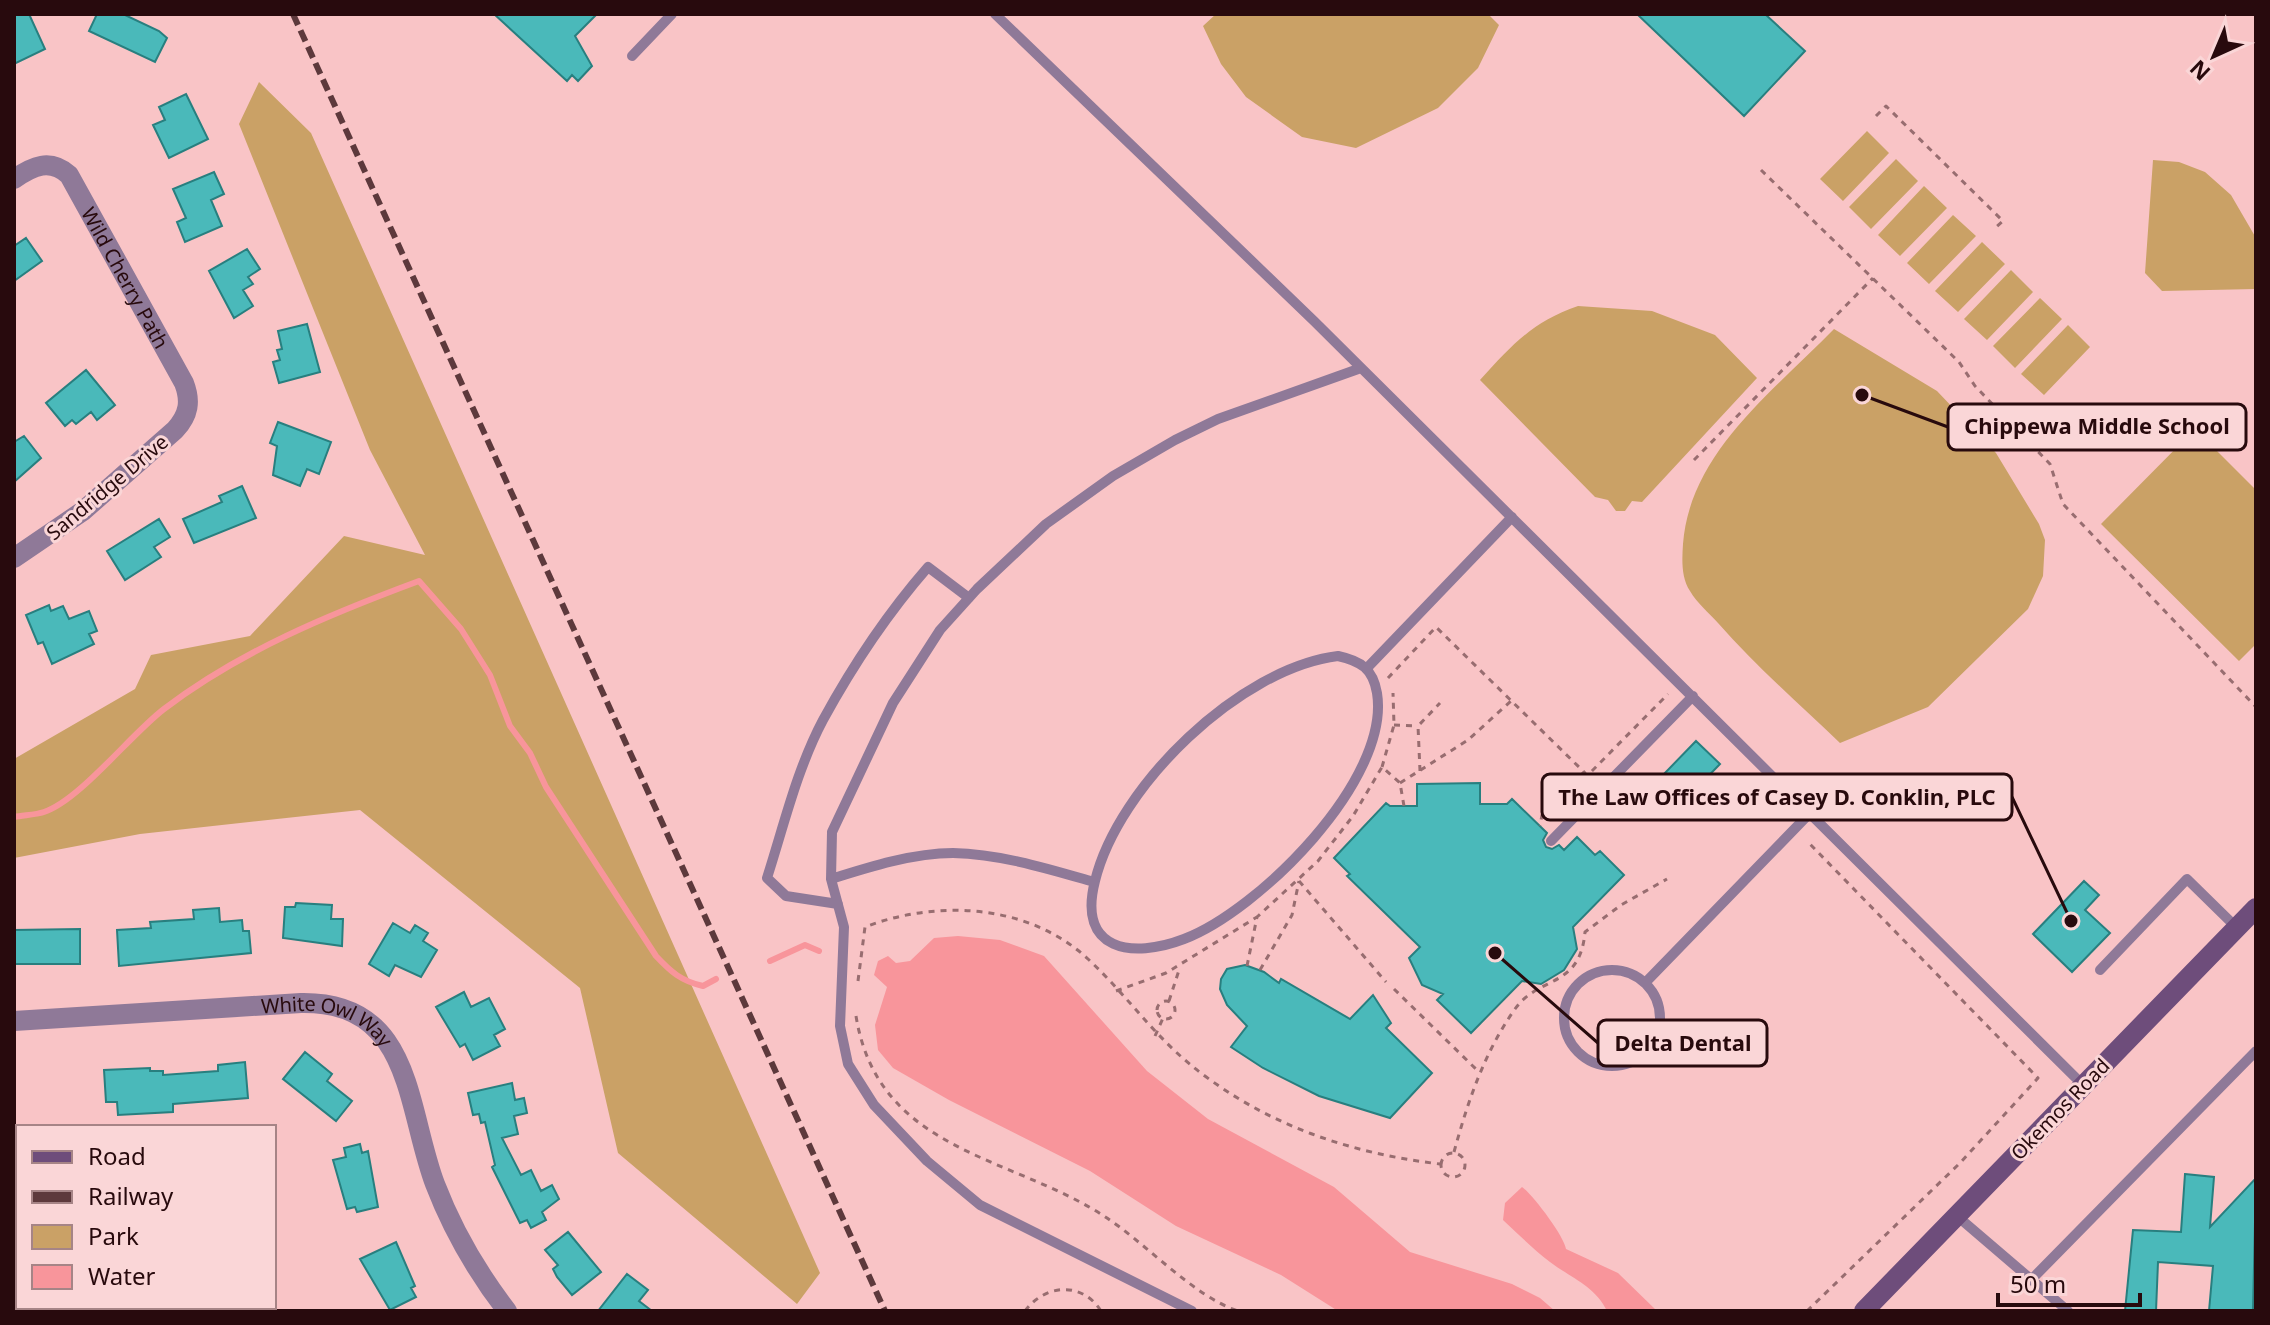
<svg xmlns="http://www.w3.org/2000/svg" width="2270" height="1325" font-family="'Noto Sans',sans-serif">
<rect width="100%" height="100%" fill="#f9c4c6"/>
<path fill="#caa166" d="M1216 14H1488L1499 25 1478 68 1438 108 1356 148 1302 137 1246 97 1221 64 1203 26Z
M259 82 311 133 820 1273 797 1304 618 1153 580 988 360 810 140 834 14 858V759L135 689 151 655 250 636 344 536 425 555 370 450 239 124Z
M1867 131 1889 153 1843 201 1820 179Z
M1896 159 1918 181 1871 229 1849 207Z
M2153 160 2179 162 2205 172 2231 195 2256 238V289L2162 291 2145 273Z
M1924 186 1947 208 1900 256 1878 235Z
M1953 215 1976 236 1929 284 1907 263Z
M1982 242 2005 264 1958 312 1935 291Z
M2011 270 2033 292 1987 340 1964 319Z
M2040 298 2062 319 2015 368 1993 346Z
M1578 306 1652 311 1715 335 1757 378 1642 502 1632 501 1625 511H1616L1608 500 1595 497 1480 380C1512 345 1532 322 1578 306Z
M2068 325 2090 347 2044 395 2021 374Z
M1834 329 1937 391 1996 453 2039 524 2045 540 2043 576 2028 609 1928 707 1840 743C1799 704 1756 666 1718 623 1709 613 1697 603 1690 591 1681 578 1682 559 1683 544 1690 452 1774 391 1834 329Z
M2195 429 2256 490V644L2239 661 2101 524Z"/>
<path fill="#f8959b" d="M958 936 1000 940 1044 956 1147 1071 1208 1119 1334 1187 1410 1252 1512 1284 1540 1298 1555 1311H1338L1281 1275 1176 1226 1090 1171 949 1100 893 1068 878 1050 875 1025 887 987 874 975 878 961 888 956 896 963 910 961 934 938Z
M1522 1187C1533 1195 1564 1236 1566 1249L1618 1273 1657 1311H1607C1595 1286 1571 1278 1550 1262 1533 1249 1518 1234 1503 1220L1505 1203Z"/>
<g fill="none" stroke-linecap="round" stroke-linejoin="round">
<path stroke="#f8959b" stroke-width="6" d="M14 817C24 815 35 815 44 812 80 800 131 734 164 709 240 651 330 614 419 581L461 629 490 675 510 726 530 753 546 787 656 956C671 972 681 981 703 986L716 979
M770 961 805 945 819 951"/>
</g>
<path fill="#4ab9ba" stroke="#287f7f" stroke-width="2" d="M14 14H29L45 49 14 64Z
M97 14H123L159 31 167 38 155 62 89 31Z
M494 14H597L575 36 592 66 578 81 572 75 567 81Z
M1637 14H1765L1805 51 1744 116Z
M186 94 208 139 169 158 153 125 165 120 159 107Z
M214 172 224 194 211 200 222 226 185 242 177 222 186 218 173 189Z
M26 238 42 261 14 281V246Z
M247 249 260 269 248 277 253 284 243 290 253 306 234 318 209 271Z
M307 324 320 372 279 383 273 362 280 360 277 350 282 349 278 331Z
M86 370 115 405 97 420 91 412 76 424 72 420 65 426 46 403Z
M278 422 331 442 319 474 307 469 300 486 273 475 277 446 270 443Z
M24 436 41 458 14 482V442Z
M242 486 256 518 194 543 183 519 222 502 219 496Z
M159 519 170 537 154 547 161 557 125 580 107 551Z
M49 605 51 611 63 606 69 619 89 611 97 631 89 634 94 644 52 664 43 642 38 644 26 615Z
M1696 741 1720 764 1687 798 1663 775Z
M1480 783V804H1507L1512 799 1547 833 1543 840 1546 847 1552 849 1559 845 1564 850 1577 837 1595 855 1600 851 1624 875 1573 927 1577 949 1564 970 1541 984 1522 981 1471 1033 1437 1000 1443 994 1422 985 1409 958 1420 947 1347 876 1350 874 1334 858 1386 803 1390 806H1417V784Z
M2084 881 2099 895 2085 910 2110 933 2072 972 2033 934Z
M296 903 332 905 331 919H343L342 946 283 938 285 907H295Z
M219 908 220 922 242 920 243 931H249L251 953 119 966 117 930 151 928 150 922 194 919 193 910Z
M393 923 410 933 415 925 428 933 423 941 437 950 421 977 395 965 389 976 369 964Z
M80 929V964H14V930Z
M1245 965 1264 972 1279 983 1281 979 1350 1019 1373 995 1391 1023 1386 1028 1432 1073 1390 1118 1319 1096 1263 1068 1231 1047 1247 1026 1227 1005 1220 989 1221 979 1227 969Z
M464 992 471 1007 489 998 505 1029 494 1035 500 1046 473 1060 465 1044 460 1047 436 1007Z
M305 1052 332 1074 327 1081 352 1101 336 1121 283 1079Z
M245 1062 248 1098 173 1104V1112L118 1115 117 1102H106L104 1070 150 1068V1071H163V1075L218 1071V1065Z
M512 1083 515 1100 524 1098 527 1113 514 1116 518 1134 502 1138 521 1175 531 1170 541 1191 552 1185 559 1199 542 1212 546 1220 531 1228 527 1220 520 1223 492 1167 495 1165 485 1122 481 1123 479 1114 473 1115 468 1093Z
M360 1144 362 1153 368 1151 378 1207 357 1212 355 1207 347 1209 333 1160 346 1157 344 1148Z
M2185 1174 2214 1177 2210 1227 2256 1178 2253 1311H2209L2213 1266 2158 1262 2156 1311H2125L2133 1230 2181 1232Z
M568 1232 601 1272 572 1295 557 1277 553 1269 558 1265 545 1250Z
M396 1242 415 1286 411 1288 416 1297 390 1310 360 1259Z
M627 1274 648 1290 639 1301 652 1311H598Z"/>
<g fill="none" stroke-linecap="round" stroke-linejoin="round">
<path stroke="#986d70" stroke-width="3" stroke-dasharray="6 6" stroke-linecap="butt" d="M1876 116 1886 106 2003 221 1994 229
M1761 170 1959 362 1975 386 2050 464 2063 504 2256 707
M1694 460 1873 278
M1388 678 1436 627 1584 772 1542 815 1540 826
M1394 725 1418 726
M1382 767 1394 725 1393 693
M1420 771 1418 726 1440 703
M1584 772 1587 776 1668 694
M1400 783 1468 740 1511 701
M1299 881 1386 982
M1247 966 1257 917 1318 861 1353 816 1382 767 1400 783 1404 806
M1260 970 1292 915 1299 881
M858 981 865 927C938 899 1029 904 1088 959 1132 1000 1157 1042 1209 1079 1278 1129 1356 1154 1440 1164
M1394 989 1479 1072
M1116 991 1166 973 1257 917
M1169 1001 1180 967
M1157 1010a9 9 0 1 1 18 0a9 9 0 1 1-18 0Z
M856 1016C878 1152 1010 1155 1104 1216 1147 1244 1193 1296 1238 1311
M1155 1036 1163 1018
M1454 1152C1468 1101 1484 1053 1515 1009 1539 975 1580 989 1585 932L1621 905 1667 879
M1441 1165a12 12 0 1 1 24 0a12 12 0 1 1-24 0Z
M1025 1311C1045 1284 1082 1281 1101 1311
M1807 1311 1960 1163 2038 1078 1808 842"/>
<path stroke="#8f7998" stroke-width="10" d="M995 14 1314 321 2083 1085
M632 56 672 14
M1338 656C1361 661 1373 669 1377 693 1391 780 1258 911 1184 939 1132 959 1077 951 1095 881 1118 786 1240 668 1338 656Z
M1367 668 1512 517
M1551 841 1693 696
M831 879C869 867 913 853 953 853 1001 854 1049 869 1094 882
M838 904 786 896 767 878C784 825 797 769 823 720 853 665 887 614 928 567L969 598
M2100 970 2187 879 2237 928
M1564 1018a48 48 0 1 1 96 0a48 48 0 1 1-96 0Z
M1645 983 1810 813
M1957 1216 2068 1311
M2032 1279 2256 1051
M1192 1311 980 1205 927 1161 874 1105 848 1064 840 1026 844 927 831 879 832 832 893 703 940 630 977 589 1046 524 1113 476 1175 440 1218 419 1361 368"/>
<g stroke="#8f7998" stroke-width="20">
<path id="s1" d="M14 179C33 166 50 158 69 175L184 383C191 401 189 415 175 430L83 511 14 558"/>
<path id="s2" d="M14 1021 301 1003C413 1001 406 1107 435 1184 453 1231 477 1272 507 1311"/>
<path d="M14 1285 18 1290"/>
<path d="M31 1307 34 1311"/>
</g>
<path stroke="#6e4d7b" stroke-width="20" d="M1864 1311 2256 908"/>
<path stroke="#5d393c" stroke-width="6" stroke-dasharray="12 6" stroke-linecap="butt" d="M293 14 885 1311"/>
</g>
<g text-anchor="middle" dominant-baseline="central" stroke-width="6" stroke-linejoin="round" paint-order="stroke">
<g font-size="20" fill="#280a0d" stroke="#fad6d7">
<text stroke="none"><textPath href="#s1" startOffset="178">Wild Cherry Path</textPath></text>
<text transform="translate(107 487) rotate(-40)">Sandridge Drive</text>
<text stroke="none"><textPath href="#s2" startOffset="318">White Owl Way</textPath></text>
<text transform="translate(2060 1109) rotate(-46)">Okemos Road</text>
</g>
</g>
<path fill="none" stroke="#280a0d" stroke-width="3" d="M1862 395L1948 427M2071 921L2012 797M1495 953L1598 1043"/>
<g fill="#280a0d" stroke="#fad6d7" stroke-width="3">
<circle cx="1862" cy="395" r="8"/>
<circle cx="2071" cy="921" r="8"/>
<circle cx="1495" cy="953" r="8"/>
</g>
<g fill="#fad6d7" stroke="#280a0d" stroke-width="3">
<rect x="1948" y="404" width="298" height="46" rx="8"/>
<rect x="1542" y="774" width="470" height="46" rx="8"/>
<rect x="1598" y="1020" width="169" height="46" rx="8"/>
</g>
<g font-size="22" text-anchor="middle" font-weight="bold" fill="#280a0d">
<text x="2097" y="434">Chippewa Middle School</text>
<text x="1777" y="805">The Law Offices of Casey D. Conklin, PLC</text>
<text x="1683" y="1051">Delta Dental</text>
</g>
<rect width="2270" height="1325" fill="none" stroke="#280a0d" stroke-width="32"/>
<rect x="16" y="1125" width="260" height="184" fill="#fad6d7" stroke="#a68486" stroke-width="2"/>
<rect x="32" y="1151" width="40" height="12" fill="#6e4d7b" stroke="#a68486" stroke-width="2"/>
<text x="88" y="1165" font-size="24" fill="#280a0d">Road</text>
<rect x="32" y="1191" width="40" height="12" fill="#5d393c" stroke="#a68486" stroke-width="2"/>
<text x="88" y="1205" font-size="24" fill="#280a0d">Railway</text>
<rect x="32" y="1225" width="40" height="24" fill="#caa166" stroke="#a68486" stroke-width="2"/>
<text x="88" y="1245" font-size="24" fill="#280a0d">Park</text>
<rect x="32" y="1265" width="40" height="24" fill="#f8959b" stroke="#a68486" stroke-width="2"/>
<text x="88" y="1285" font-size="24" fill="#280a0d">Water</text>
<g transform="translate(2214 56) rotate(224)" stroke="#fad6d7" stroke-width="6" paint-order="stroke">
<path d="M0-6L14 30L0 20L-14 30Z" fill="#280a0d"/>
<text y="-12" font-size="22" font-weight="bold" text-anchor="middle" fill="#280a0d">N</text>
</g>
<path d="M1998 1293v12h142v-12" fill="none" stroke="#280a0d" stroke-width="4"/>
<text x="2010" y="1293" font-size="24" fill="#280a0d" stroke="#fad6d7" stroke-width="6" paint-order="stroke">50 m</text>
</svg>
